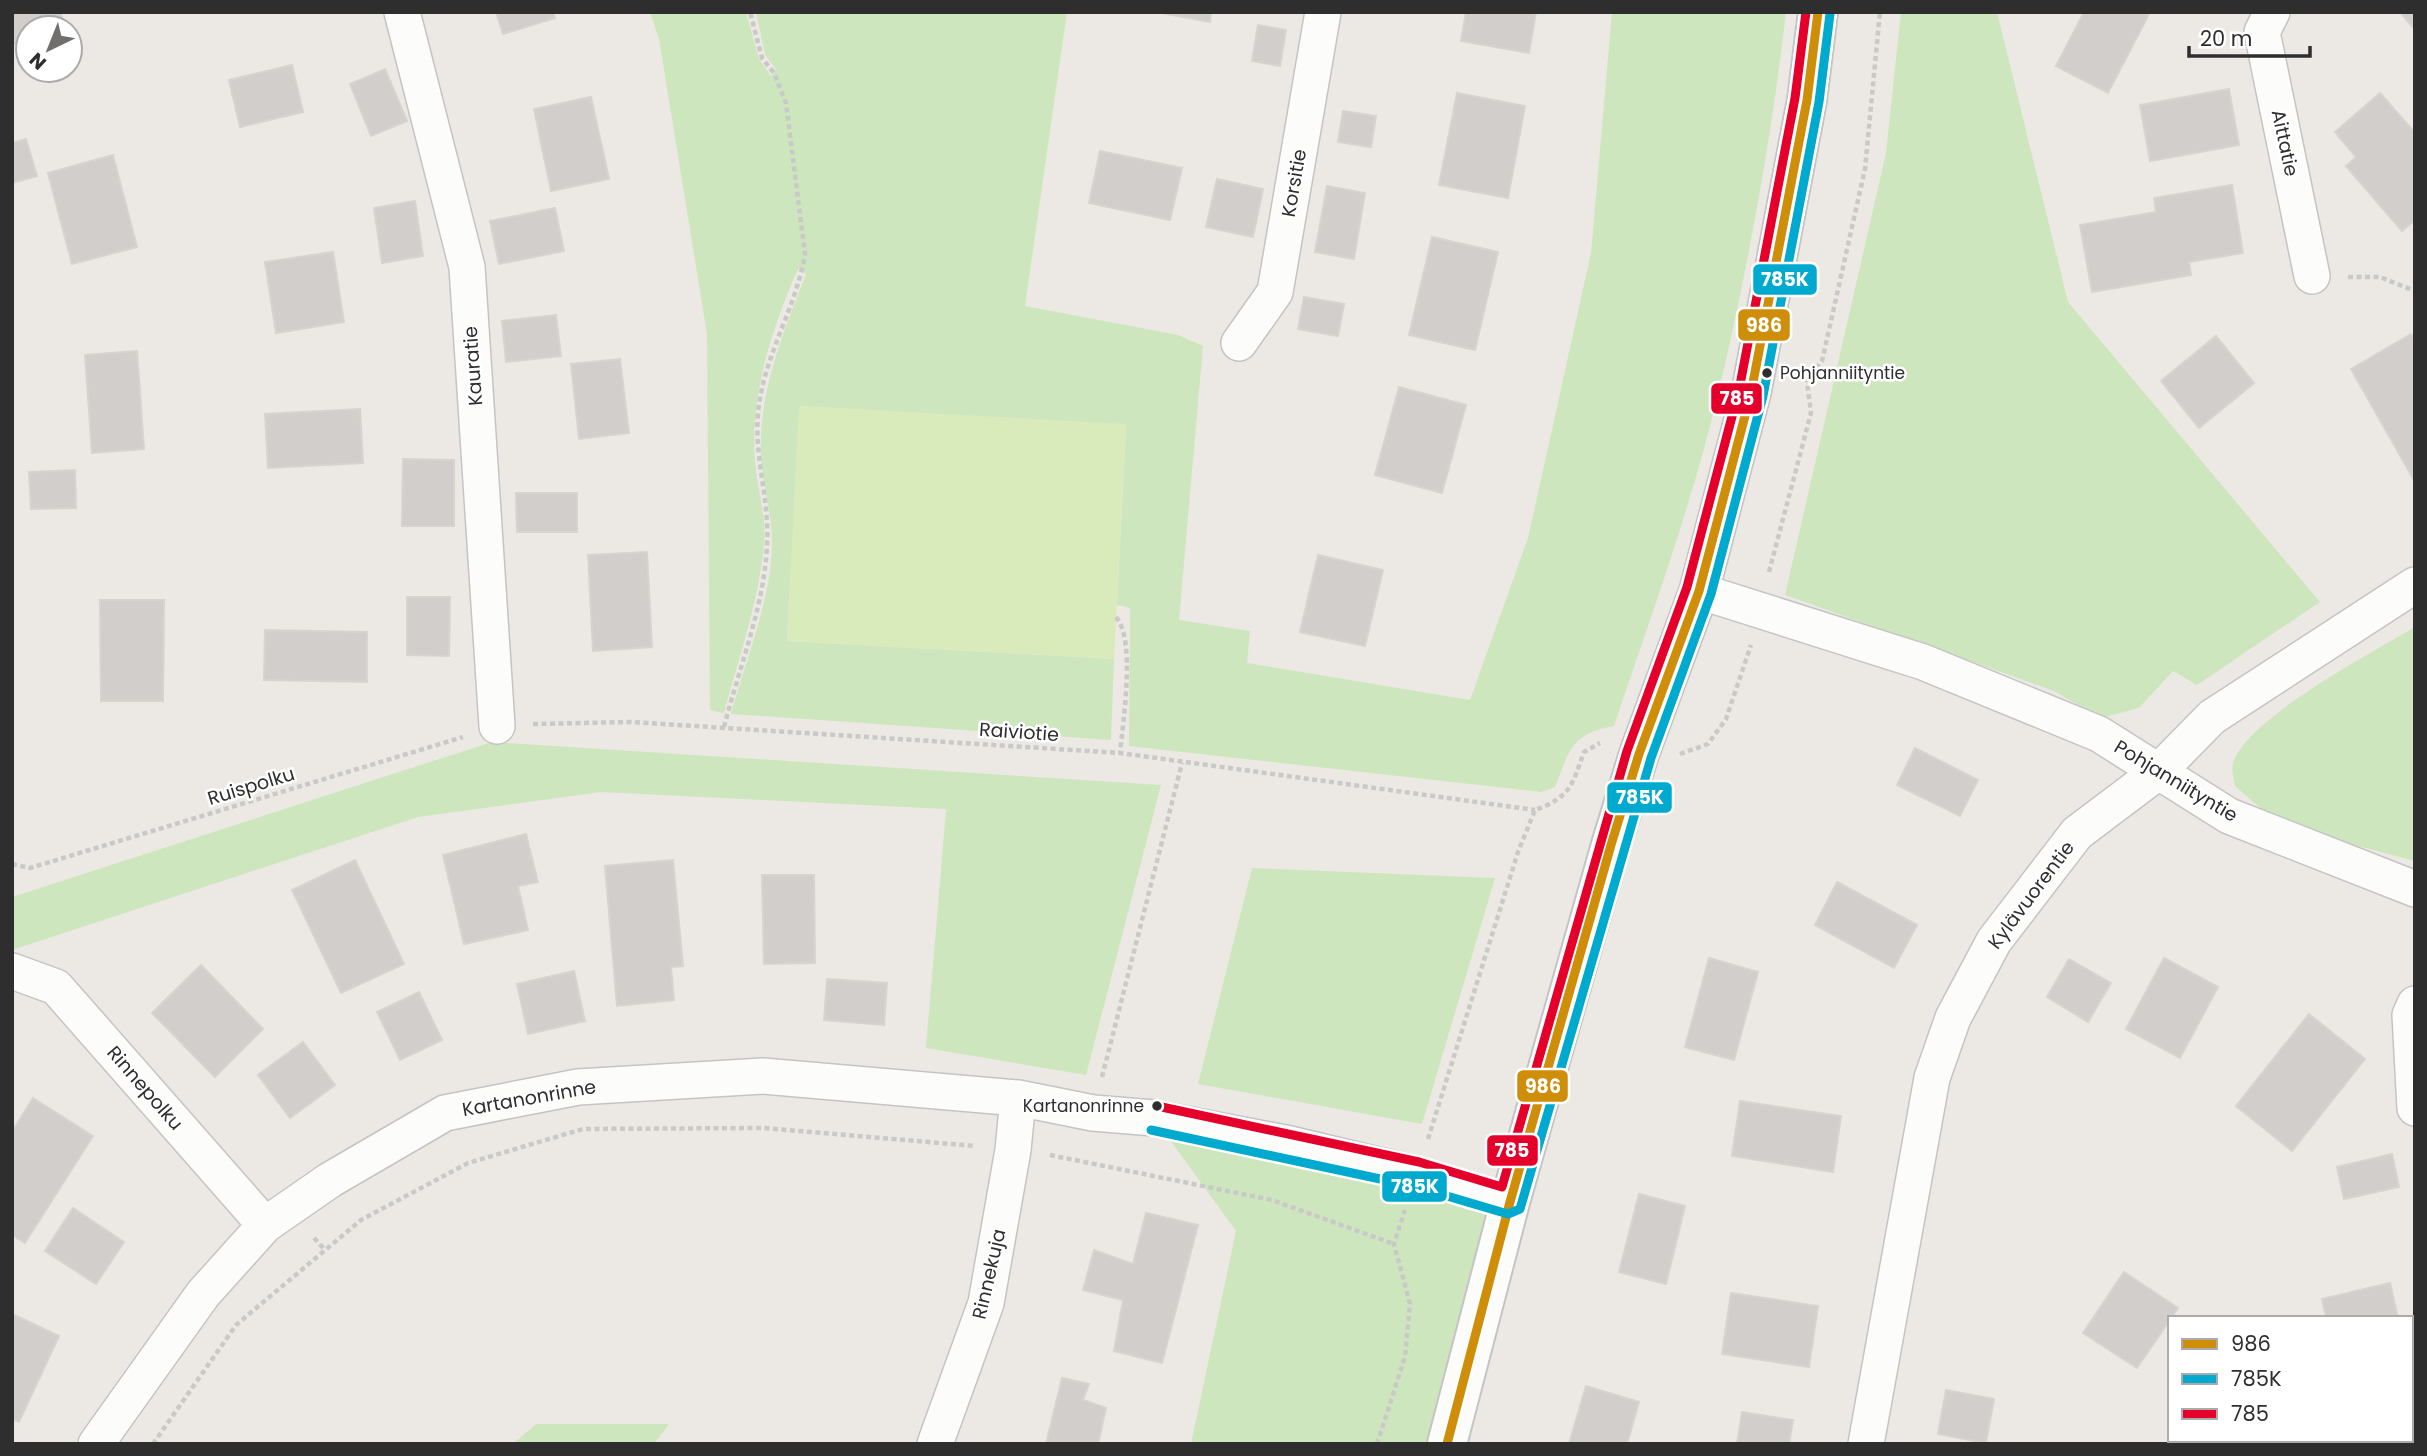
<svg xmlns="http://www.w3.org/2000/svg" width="2427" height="1456" font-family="Poppins,sans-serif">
<rect width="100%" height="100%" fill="#ece8e4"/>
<path fill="#cee6be" d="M650 12H746L759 59 771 76 776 69 765 55 756 12H1067L1025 306 1178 335 1203 346 1179 620 1250 631 1247 663 1470 700 1528 538 1591 253 1612 12H1786C1772 136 1749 261 1721 382 1694 499 1652 613 1614 726 1570 734 1570 750 1555 787L1541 792 1129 746 1130 608 1117 605 1126 425 800 406 787 641 1114 659 1111 740 731 714C745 662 772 597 772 543 772 515 763 486 761 458 758 392 783 334 806 274L798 269C772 328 750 395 755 460 757 488 767 518 764 546 758 603 739 658 724 713L710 710 707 334 659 39Z
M1901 12H1997L2068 302 2320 602 2197 685 2173 671 2139 708 2101 718 2054 691 1785 595 1886 153Z
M2415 627V861L2281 826 2235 786C2234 778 2230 767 2234 760 2252 716 2371 653 2415 627Z
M492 742 1161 785 1086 1075 926 1048 946 809 601 792 418 817 12 950V897Z
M1252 868 1495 878 1422 1124 1198 1084Z
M1154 1118 1510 1202 1442 1444H1191L1236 1231Z
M536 1424H669L654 1444H513Z"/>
<path fill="#d9eabb" d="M799 406 1126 424 1114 659 787 641Z"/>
<path fill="#d1cecb" stroke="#d7d4d0" stroke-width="2" d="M12 12H60L65 25 28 28V39L14 44Z
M496 12H553L555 18 503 34Z
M1157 12H1211L1210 22Z
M1466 12H1536L1529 53 1461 41Z
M2084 12H2150L2108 93 2056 66Z
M2400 12H2415V30Z
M1258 25 1286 30 1280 66 1252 61Z
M292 65 303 112 240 127 229 80Z
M385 69 407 121 371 136 350 84Z
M2229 89 2239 145 2150 161 2140 105Z
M1457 93 1525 106 1508 198 1439 185Z
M2380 93 2415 133V220L2402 231 2346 166 2356 157 2335 132Z
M591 97 609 179 551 191 534 109Z
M1343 111 1376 116 1371 147 1338 142Z
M26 139 37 176 12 183V143Z
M1100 151 1182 168 1170 220 1089 203Z
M113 155 137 247 72 264 48 173Z
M1217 179 1263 189 1253 237 1206 227Z
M2232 185 2243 253 2189 262 2191 275 2092 292 2080 225 2156 212 2154 198Z
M1327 186 1365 193 1354 259 1315 252Z
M415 201 423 256 382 263 374 208Z
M555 208 564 251 499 264 490 221Z
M1432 237 1498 252 1475 350 1409 335Z
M333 252 344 322 276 333 265 262Z
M1304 297 1344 304 1338 336 1298 329Z
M556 315 561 356 506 362 502 321Z
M2411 334 2415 340V482L2351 369Z
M2216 336 2254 383 2199 428 2161 381Z
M137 351 144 449 92 453 85 355Z
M620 359 629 433 579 439 571 364Z
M1399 387 1466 405 1442 493 1375 475Z
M360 409 363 463 268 468 265 414Z
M403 459 454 460V526H402Z
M75 470 76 508 31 509 29 472Z
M516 493H577V532H517Z
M647 552 652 647 593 651 588 555Z
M1318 555 1383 570 1365 646 1300 632Z
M407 597H450L449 656 407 655Z
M100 600H164L163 701H101Z
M265 630 367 632V682L264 680Z
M1915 748 1978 780 1960 816 1897 785Z
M526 834 538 882 518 886 528 930 464 944 443 855Z
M355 860 404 964 341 993 292 890Z
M673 860 683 966 671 967 674 1000 617 1006 605 866Z
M762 875H814L815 963 764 964Z
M1837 882 1917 925 1894 968 1815 925Z
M1709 958 1758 972 1734 1060 1685 1047Z
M2164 958 2218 987 2180 1058 2126 1029Z
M2069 959 2111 983 2088 1022 2047 997Z
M201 965 263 1029 215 1077 152 1013Z
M574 971 585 1021 528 1034 517 984Z
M827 979 887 983 884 1025 824 1020Z
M419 992 442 1040 400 1060 377 1012Z
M2309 1014 2365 1059 2292 1151 2236 1106Z
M303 1042 335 1085 290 1118 258 1075Z
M33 1098 93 1136 25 1243 12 1235V1132Z
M1740 1101 1841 1116 1833 1172 1732 1156Z
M2392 1154 2399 1187 2344 1199 2337 1167Z
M1639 1194 1685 1206 1666 1284 1619 1272Z
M73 1208 124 1242 96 1284 45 1251Z
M1146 1213 1198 1225 1162 1363 1114 1351 1123 1300 1083 1290 1094 1250 1133 1264Z
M2124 1272 2178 1308 2137 1368 2083 1333Z
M2390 1283 2398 1318H2326L2322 1299Z
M1731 1293 1818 1306 1809 1367 1722 1354Z
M12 1314 59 1336 19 1422 12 1419Z
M1062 1378 1089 1384 1083 1400 1106 1408 1098 1444H1046Z
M1586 1386 1639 1402 1627 1444H1569Z
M1946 1390 1994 1399 1986 1443 1938 1434Z
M1742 1412 1793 1420 1789 1444H1737Z
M2236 1440H2272L2270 1444H2234Z"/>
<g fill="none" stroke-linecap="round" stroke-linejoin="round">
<g stroke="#c5c4c5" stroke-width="38">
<path id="street" d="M402 12 467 267 497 726
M2272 12 2262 32 2312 276
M1239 343 1275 292 1323 12
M1699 591 1923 662 2099 734 2229 816 2415 889
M12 971 56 987 265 1225
M2415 1004 2410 1015 2415 1108
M96 1444 203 1294 265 1225 330 1180 445 1113 578 1087 763 1076 1018 1098 1093 1113 1154 1118 1290 1144 1416 1174 1510 1202
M935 1444 986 1303 1013 1150 1018 1098
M1866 1444 1932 1078 1953 1018 1994 941 2077 833 2158 772 2212 717 2415 585"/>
</g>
<g stroke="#c5c4c5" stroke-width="42">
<path id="secondary" d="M1447 1444 1510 1202 1611 845 1639 754 1699 591 1751 393 1807 100 1818 12"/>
</g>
<path stroke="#c9c9c8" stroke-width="4.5" stroke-dasharray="5 3.5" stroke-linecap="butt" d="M2348 277H2380L2415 291
M1769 572 1811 413 1807 381 1822 361 1865 169 1880 12
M1116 617C1136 640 1123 721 1120 753
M533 724 631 722 1120 753 1535 810
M724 727C739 668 764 607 767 546 770 501 754 458 758 413 763 357 796 309 805 254L786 103 774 73 762 58 750 12
M1680 754 1708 744 1726 719 1751 645
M12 864 30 868 463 737
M1102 1077 1182 763
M1428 1139 1518 852 1535 810C1571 797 1572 785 1584 752L1600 743
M1050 1155 1272 1200 1394 1244
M314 1238 325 1250
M153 1444 236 1325 361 1220 468 1163 583 1129 764 1128 975 1146
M1377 1444 1405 1357 1410 1304 1394 1244 1405 1210"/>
<use href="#street" stroke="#fcfcfb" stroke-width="35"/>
<use href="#secondary" stroke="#fcfcfb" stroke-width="38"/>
<g stroke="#fff" stroke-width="14">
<path id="bus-1" d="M1447 1444 1510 1202 1611 845 1639 754 1699 591 1751 393 1807 100 1818 12"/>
</g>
<g stroke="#fff" stroke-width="14">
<path id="bus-2" d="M1151 1130 1413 1186 1508 1214 1520 1209 1651 758 1711 594 1763 396 1819 102 1830 14"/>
</g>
<g stroke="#fff" stroke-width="14">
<path id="bus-3" d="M1157 1106 1419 1162 1502 1187 1627 751 1687 587 1739 390 1795 98 1806 12"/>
</g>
<use href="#bus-1" stroke="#cf8e09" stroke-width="9"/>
<use href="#bus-2" stroke="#00a9ce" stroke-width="9"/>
<use href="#bus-3" stroke="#e4002b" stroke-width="9"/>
</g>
<g fill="#2e2e2e" stroke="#fff" stroke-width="2.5">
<circle cx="1767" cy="373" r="6"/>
<circle cx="1157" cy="1106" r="6"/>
</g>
<g text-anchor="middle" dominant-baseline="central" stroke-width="5" stroke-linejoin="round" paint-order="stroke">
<g font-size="17" fill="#2e2e2e" stroke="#fff" text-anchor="start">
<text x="1780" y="373">Pohjanniityntie</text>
<text x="1144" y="1106" text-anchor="end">Kartanonrinne</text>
</g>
<g font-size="19" fill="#2e2e2e" stroke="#fff">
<text transform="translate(2285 143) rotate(78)">Aittatie</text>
<text transform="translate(1294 183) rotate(-80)">Korsitie</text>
<text transform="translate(473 366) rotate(-94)">Kauratie</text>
<text transform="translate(1019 732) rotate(4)">Raiviotie</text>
<text transform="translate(2176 781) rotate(31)">Pohjanniityntie</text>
<text transform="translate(251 786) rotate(-17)">Ruispolku</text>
<text transform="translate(2031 895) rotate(-53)">Kylävuorentie</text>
<text transform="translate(145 1088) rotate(49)">Rinnepolku</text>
<text transform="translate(529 1098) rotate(-10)">Kartanonrinne</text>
<text transform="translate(989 1274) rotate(-77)">Rinnekuja</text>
</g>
</g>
<g stroke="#fff" stroke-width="2.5">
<rect x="1752" y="263" width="66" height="33" rx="7" fill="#00a9ce"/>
<rect x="1737" y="308" width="54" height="34" rx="7" fill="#cf8e09"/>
<rect x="1710" y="382" width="53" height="33" rx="7" fill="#e4002b"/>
<rect x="1606" y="781" width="67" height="33" rx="7" fill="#00a9ce"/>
<rect x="1516" y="1069" width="53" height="34" rx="7" fill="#cf8e09"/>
<rect x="1486" y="1134" width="53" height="33" rx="7" fill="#e4002b"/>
<rect x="1381" y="1170" width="67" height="33" rx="7" fill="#00a9ce"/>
</g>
<g font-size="19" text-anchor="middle" font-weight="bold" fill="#fff">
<text x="1785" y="286">785K</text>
<text x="1764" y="332">986</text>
<text x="1737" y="405">785</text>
<text x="1640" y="804">785K</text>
<text x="1543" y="1093">986</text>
<text x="1512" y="1157">785</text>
<text x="1415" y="1193">785K</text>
</g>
<rect width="2427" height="1456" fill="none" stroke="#2e2e2e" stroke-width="28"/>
<rect x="2168" y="1316" width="245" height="126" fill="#ffffff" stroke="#ababab" stroke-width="2"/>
<rect x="2182" y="1339" width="35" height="10" fill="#cf8e09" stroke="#ababab" stroke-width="2"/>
<text x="2231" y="1351" font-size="21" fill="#2e2e2e">986</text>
<rect x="2182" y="1374" width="35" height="10" fill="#00a9ce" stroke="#ababab" stroke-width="2"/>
<text x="2231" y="1386" font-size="21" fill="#2e2e2e">785K</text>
<rect x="2182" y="1409" width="35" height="10" fill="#e4002b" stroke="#ababab" stroke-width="2"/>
<text x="2231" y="1421" font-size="21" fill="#2e2e2e">785</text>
<g transform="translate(49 49) rotate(223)"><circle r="33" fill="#ffffff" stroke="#ababab" stroke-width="2"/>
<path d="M0-5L12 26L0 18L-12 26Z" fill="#706f6e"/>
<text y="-10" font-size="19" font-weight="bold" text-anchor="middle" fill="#2e2e2e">N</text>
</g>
<path d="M2189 46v10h121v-10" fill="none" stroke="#2e2e2e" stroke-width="3.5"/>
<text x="2200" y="46" font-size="21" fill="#2e2e2e" stroke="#ffffff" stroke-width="5" paint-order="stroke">20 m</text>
</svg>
